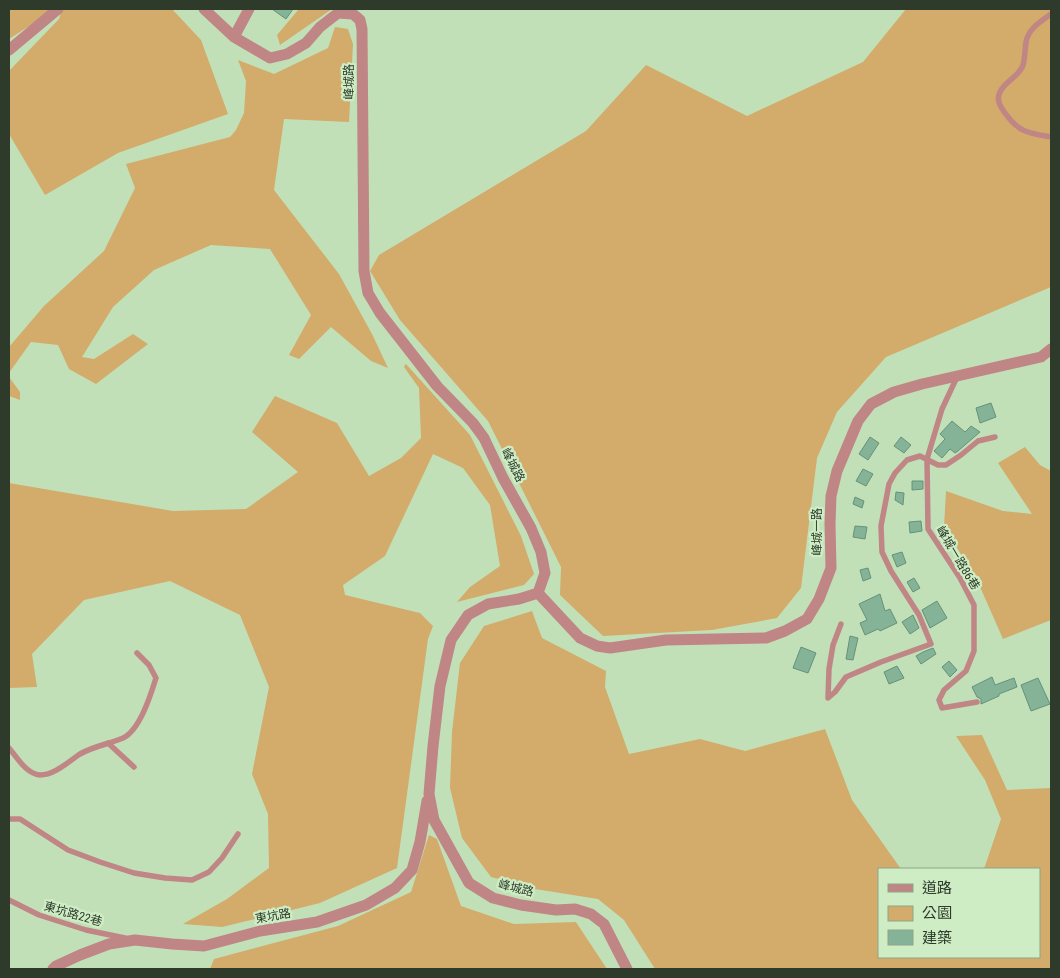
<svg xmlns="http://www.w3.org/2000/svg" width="1060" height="978" font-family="'Roboto Condensed','Noto Sans TC',sans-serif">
<rect width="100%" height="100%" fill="#c2e0b8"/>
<path fill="#d3ab6a" d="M9 9H52L51 12 9 39Z
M62 9H172L201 40 228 114 118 153 45 195 9 134V71L59 19Z
M299 9H332L280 45 277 35Z
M906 9H1051V287L886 357 837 412 817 458 801 588 777 618 712 630 603 636 560 595 561 567 488 421 400 320 370 271 379 255 586 131 646 65 747 116 863 62Z
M335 27 348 29 353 44 349 122 284 119 274 190 339 274 372 334 388 368 371 361 331 327 299 359 289 355 311 315 270 249 211 245 154 270 113 307 82 357 94 359 133 334 148 344 96 384 69 369 58 345 31 342 9 373V347L44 306 104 251 135 188 126 164 230 137 236 130 244 113 246 81 238 60 274 74 328 48Z
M406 364 470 435 521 536 534 574 524 585 457 602 470 587 500 566 490 505 463 468 433 454 385 556 343 585 345 595 420 613 433 626 428 639 397 868 320 903 222 927 183 924 227 899 269 868 268 814 252 774 269 687 240 615 170 581 84 600 32 654 37 687 9 688V483L173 511 246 509 298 472 252 432 275 396 337 423 369 476 401 458 421 438 419 388 404 367 405 365Z
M9 377 20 392V400L9 396Z
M1025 447 1040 465 1051 471V620L1003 639 977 580 944 527 946 491 1003 511 1032 514 998 463Z
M532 611 542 638 606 671 605 687 629 754 700 739 745 751 825 729 852 800 901 869H879V957H1039V869H984L1001 819 985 780 956 736 982 735 1007 790 1051 788V969H655L624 920 598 899 535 889 491 877 462 838 450 788 452 732 460 663 484 626Z
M429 835 437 839 461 906 514 924 576 922 607 969H210L214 959 338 926 411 892Z"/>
<path fill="#85b398" stroke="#659278" d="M272 9H293L286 19Z
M991 403 996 417 980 423 976 408Z
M952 421 965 432 971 426 980 432 958 451 955 453 950 449 942 458 934 451 945 439 940 434Z
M870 437 879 443 868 460 859 454Z
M901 437 911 445 904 453 894 446Z
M863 469 873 474 866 486 856 481Z
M912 481H923V489L912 490Z
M896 492 904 493 903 505 895 500Z
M855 497 864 501 862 508 853 504Z
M921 521 922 531 910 533 909 522Z
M855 526 867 527 865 539 853 537Z
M902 552 906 563 897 567 892 555Z
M868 568 871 578 863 581 860 570Z
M914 578 920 588 913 592 907 582Z
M880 594 885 611 890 609 897 623 880 631 878 629 865 635 860 623 867 620 859 604Z
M937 601 947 618 930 628 922 610Z
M913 615 919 628 910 634 902 622Z
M850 636 858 638 853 660 846 659Z
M801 647 816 653 808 673 793 668Z
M933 648 936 654 921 664 916 656 923 652Z
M949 661 957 670 950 677 942 667Z
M897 666 904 678 889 684 884 672Z
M992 677 995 685 1014 678 1017 687 999 694V696L981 704V699L977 697 972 687Z
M1038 678 1050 704 1031 711 1021 685Z"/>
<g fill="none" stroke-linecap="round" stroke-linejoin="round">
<path stroke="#c08585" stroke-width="5.5" d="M1051 14C1041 21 1028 29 1026 42 1025 49 1025 58 1023 65 1020 76 1005 81 1000 92 996 100 1000 106 1005 113 1019 133 1029 133 1051 137
M957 377 942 409 927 459 928 529 960 578 974 605V651L966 671 944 690 939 700 942 708 977 702
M841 624 833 645 829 669 828 698 835 692 846 677 881 662 931 644 919 615 891 571 882 552 881 526 889 484 895 473 907 460 920 456 938 465H946L961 455 978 441 995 437
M108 743 134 767
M9 748C17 757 26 774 40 775 55 775 69 761 80 754 94 746 109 744 123 738 140 730 151 694 156 678L149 665 137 653
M9 819H20L68 850 100 862 134 873 165 878 192 880 209 872 222 858 238 834
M9 900 39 915 86 930 125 938"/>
<path stroke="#c08585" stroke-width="11" d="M204 9 234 37 270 58 287 54 306 43 320 27 338 13 353 14 360 20 362 29 364 271 368 293 380 313 437 386 473 423 484 438 503 478 531 528 541 552 545 573 538 593 519 599 488 604 468 615 451 640 440 686 433 746 429 794 434 820 469 883 493 898 521 905 556 910 575 909 591 914 604 924 627 969
M234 37 249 9
M9 50 58 9
M538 593 580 638 597 646 610 648 666 640 766 638 785 631 807 619 819 599 831 568 830 524 831 496 837 471 858 421 871 404 894 392 922 384 1041 357 1051 349
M53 969 56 966 80 955 109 944 135 940 172 944 204 946 260 931 317 922 366 905 395 888 412 870 420 842 427 801"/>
</g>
<g text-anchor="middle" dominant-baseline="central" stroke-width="4.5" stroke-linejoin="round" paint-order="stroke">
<g font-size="12" fill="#2e3a2a" stroke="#ceedc5">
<text transform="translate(349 82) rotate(-90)">峰城路</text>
<text transform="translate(513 465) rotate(63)">峰城路</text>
<text transform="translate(817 532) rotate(-90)">峰城一路</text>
<text transform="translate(958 558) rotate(59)">峰城一路86巷</text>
<text transform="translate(516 888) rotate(14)">峰城路</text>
<text transform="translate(73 914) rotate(16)">東坑路22巷</text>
<text transform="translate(273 916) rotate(-10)">東坑路</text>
</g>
</g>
<rect width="1060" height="978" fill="none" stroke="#2e3a2a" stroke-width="20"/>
<rect x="878" y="868" width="162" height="90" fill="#ceedc5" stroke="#8ea587"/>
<rect x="888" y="884" width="25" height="8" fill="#c08585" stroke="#8ea587"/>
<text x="922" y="893" font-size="15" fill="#2e3a2a">道路</text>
<rect x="888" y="906" width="25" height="15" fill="#d3ab6a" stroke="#8ea587"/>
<text x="922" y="918" font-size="15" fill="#2e3a2a">公園</text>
<rect x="888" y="930" width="25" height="15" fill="#85b398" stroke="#8ea587"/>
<text x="922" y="943" font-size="15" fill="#2e3a2a">建築</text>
</svg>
